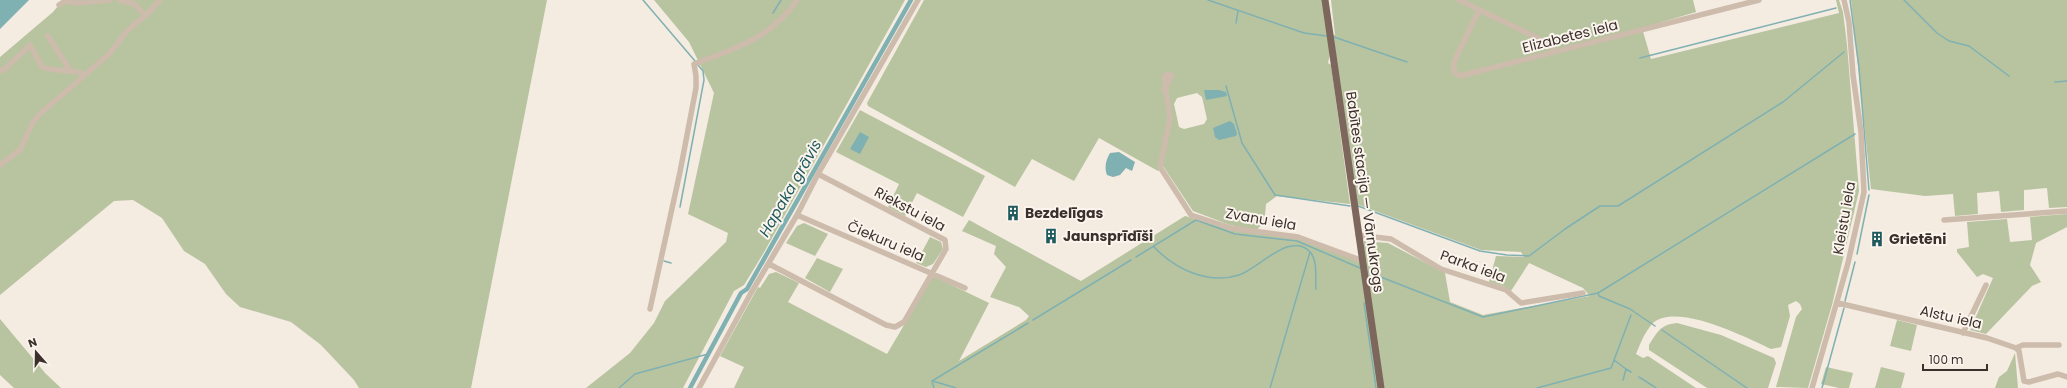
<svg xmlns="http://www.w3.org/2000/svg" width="2067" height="388" font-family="Poppins,sans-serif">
<rect width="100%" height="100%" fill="#f4ebe1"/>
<path fill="#b8c4a0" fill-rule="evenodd" d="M63 0H547L471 388H359L354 380 321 345 291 322 240 307 226 294 205 264 184 251 162 218 133 200 114 201 0 295V57L53 12Z
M654 0H905L763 254 744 285 734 291 683 388H586L630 353 654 323 665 301 726 242 728 233 688 214 714 93 689 42Z
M924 0H1323L1328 34 1335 35 1331 0H1693L1696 12 1642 28 1651 59 1839 13 1836 0H1839L1843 12 1847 45 1859 191 1832 305 1808 388 1776 387 1796 317 1802 309 1800 304 1796 301 1788 305 1790 316 1781 347 1771 349C1747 338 1675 301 1652 324 1645 332 1640 344 1636 354L1643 358 1648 356 1696 388H734L744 367 720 356 758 287 760 288 769 274 776 272 799 283 788 302 887 354 933 276 989 303 959 361 1026 320 1029 316 1019 307 990 297 1006 267 994 254 996 246 962 231 969 220 1081 281 1185 216 1237 231 1298 239 1364 263V241L1388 243 1445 273 1450 302 1483 315 1590 296 1583 288 1529 263 1511 291 1505 287 1489 282 1496 256 1524 257 1521 252 1481 250 1356 204 1331 50 1328 63 1331 65 1350 204 1277 196 1266 204 1264 225H1261L1257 230 1230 225 1193 211 1163 166 1158 171 1099 138 1074 181 1032 159 1015 187 868 106 867 103ZM1197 93 1202 97 1207 119 1204 124 1184 129 1179 127 1174 104 1177 98Z
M1851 0H2067V207L2049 208 2047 188 2024 190V210L2001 212 1999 191 1977 193 1978 214 1955 216 1953 194 1925 196 1871 189Z
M860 110 985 176 963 217 917 193 905 216 888 207 899 184 836 152Z
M2067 214V227L2036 243 2030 265 2041 282 2032 286 1986 334 1970 330 1993 278 1983 274 1977 277 1957 252V249L1969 247 1967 222 2007 219 2010 242 2032 240 2030 217Z
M804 223 828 234 815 256 786 243 797 226Z
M930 237 941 242 943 249 933 264 926 267 916 263Z
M817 258 843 269 830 292 805 278Z
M0 319 46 374 61 388H14L0 375Z
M1897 320 1917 325 1911 351 1890 346Z
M1677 323 1721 335 1774 358 1776 363 1768 388H1707L1649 350V345C1658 331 1660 325 1677 323Z
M2015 353 2018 388H1995L1999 377 2007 371Z
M1826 367 1853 373 1849 388H1839L1821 384Z
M1881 367 1905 373 1901 388H1875Z"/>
<path fill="#7fb0b2" d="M0 0H29L0 29Z
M1204 90H1219L1226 92 1227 96 1206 100Z
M1230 121 1234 124 1237 134 1236 136 1219 140 1215 137 1213 128Z
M860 132 869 137 860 154 850 149Z
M1119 152 1135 162 1132 171 1126 168 1120 175 1113 177 1107 175C1104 167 1106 160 1110 153Z"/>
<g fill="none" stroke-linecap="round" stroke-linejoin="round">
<path stroke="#7fb0b2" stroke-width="1.5" d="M643 0 695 61
M1208 0 1304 33 1327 36
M1850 0 1859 68 1869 190
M1904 0 1937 33 1949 41 1969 46 2009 76
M773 13 781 0
M1236 23 1238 11
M1334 37 1407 62
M1640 58 1836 8
M2055 82 2067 81
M1226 86 1242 143 1275 195 1350 206
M1358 206 1480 251 1507 255 1529 256 1565 229 1600 206H1618L1783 102 1844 52
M680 207 704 80 703 71 698 65
M1154 247C1175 269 1208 285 1239 275 1258 269 1292 229 1311 253 1318 263 1315 277 1316 289
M1857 254 1869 195
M1136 257 1196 220 1235 234 1297 241 1360 268
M664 261 671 263
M1368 272 1483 317 1598 293 1855 134
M1598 293 1599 296 1630 309 1655 326
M1845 301 1855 262
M1364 303 1376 388
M1033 320 1131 260
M1662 330 1747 388
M1614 360 1626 369 1623 380
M1626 369 1631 372
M1639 377 1656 388
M932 381 1028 323
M932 381 934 388
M933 381 956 388
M619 388 635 374 708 354
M1270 388 1310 252
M1537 388 1611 368 1631 315
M1822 388 1844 308"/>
<path stroke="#7fb0b2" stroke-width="4.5" d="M690 388 741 293 747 289 911 0"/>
<path stroke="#cdbbac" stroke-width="5.5" d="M119 0 135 4 145 16
M1459 0 1550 44 1554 52
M59 5 65 1 77 3 110 0
M1479 10 1454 62V72L1460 76 1759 0
M48 36 70 70
M0 71 5 69 30 45 42 67C56 72 70 69 84 74
M1164 90 1172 76 1168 74 1164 77 1170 119 1160 167 1191 215 1231 228 1298 237 1363 261
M0 165 20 150 33 122 40 114 109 54 128 30 145 16 160 0
M797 215 965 288
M1944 220 2067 211
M1358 235 1391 239 1441 269 1506 290 1521 303 1583 293
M769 264 886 325 895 327 904 322 946 249 945 240 818 174
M1838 303 1987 338 2016 348 2023 345H2059
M650 309 680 172 696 88V76L694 64C734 49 772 38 797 0
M1963 333 1986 285
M2016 348 2019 351 2024 381 2029 382 2058 374 2067 377
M699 388 751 293 797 215 818 174 918 0
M1812 388 1848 263 1864 192 1861 132 1853 75 1849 22 1844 0"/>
<path stroke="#7d675c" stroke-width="7" d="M1325 0 1381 388"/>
</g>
<defs>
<g id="building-bare" transform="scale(1.2)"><path d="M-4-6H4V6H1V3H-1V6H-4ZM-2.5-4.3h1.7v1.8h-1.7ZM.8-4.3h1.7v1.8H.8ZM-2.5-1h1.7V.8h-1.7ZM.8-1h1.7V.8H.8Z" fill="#1f5a5e" stroke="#fbf5ee" stroke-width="2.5" paint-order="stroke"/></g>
</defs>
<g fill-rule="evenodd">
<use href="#building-bare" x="1013" y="213"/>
<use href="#building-bare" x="1051" y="236"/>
<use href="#building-bare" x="1877" y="239"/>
</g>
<g text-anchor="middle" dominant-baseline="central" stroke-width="4" stroke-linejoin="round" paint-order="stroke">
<g font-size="14" fill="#3b302b" stroke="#fbf5ee">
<text transform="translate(1570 36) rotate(-14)">Elizabetes iela</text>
<text transform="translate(1365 192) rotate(82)">Babītes stacija — Vārnukrogs</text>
<text transform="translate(910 209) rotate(28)">Riekstu iela</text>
<text transform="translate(1844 218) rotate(-80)">Kleistu iela</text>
<text transform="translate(1261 219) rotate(10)">Zvanu iela</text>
<text transform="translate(886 241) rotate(23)">Čiekuru iela</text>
<text transform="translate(1473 266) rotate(20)">Parka iela</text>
<text transform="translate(1951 317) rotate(13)">Alstu iela</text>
</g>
<g font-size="14" font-weight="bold" fill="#3b302b" stroke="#fbf5ee" text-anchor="start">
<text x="1025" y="213">Bezdelīgas</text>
<text x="1063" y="236">Jaunsprīdīši</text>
<text x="1889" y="239">Grietēni</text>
</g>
<g font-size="15" font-style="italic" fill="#1f5a5e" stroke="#fbf5ee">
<text transform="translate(790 188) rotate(-60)">Hapaka grāvis</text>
</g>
</g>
<g transform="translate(36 352) rotate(340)" stroke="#fbf5ee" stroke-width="3" paint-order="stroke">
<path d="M0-3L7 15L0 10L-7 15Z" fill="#3b302b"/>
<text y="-6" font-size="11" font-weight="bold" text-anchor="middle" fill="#3b302b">N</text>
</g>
<path d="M1923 364v6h64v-6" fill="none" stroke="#3b302b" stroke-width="2"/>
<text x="1929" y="364" font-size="12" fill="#3b302b" stroke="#fbf5ee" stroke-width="3" paint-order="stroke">100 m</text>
</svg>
